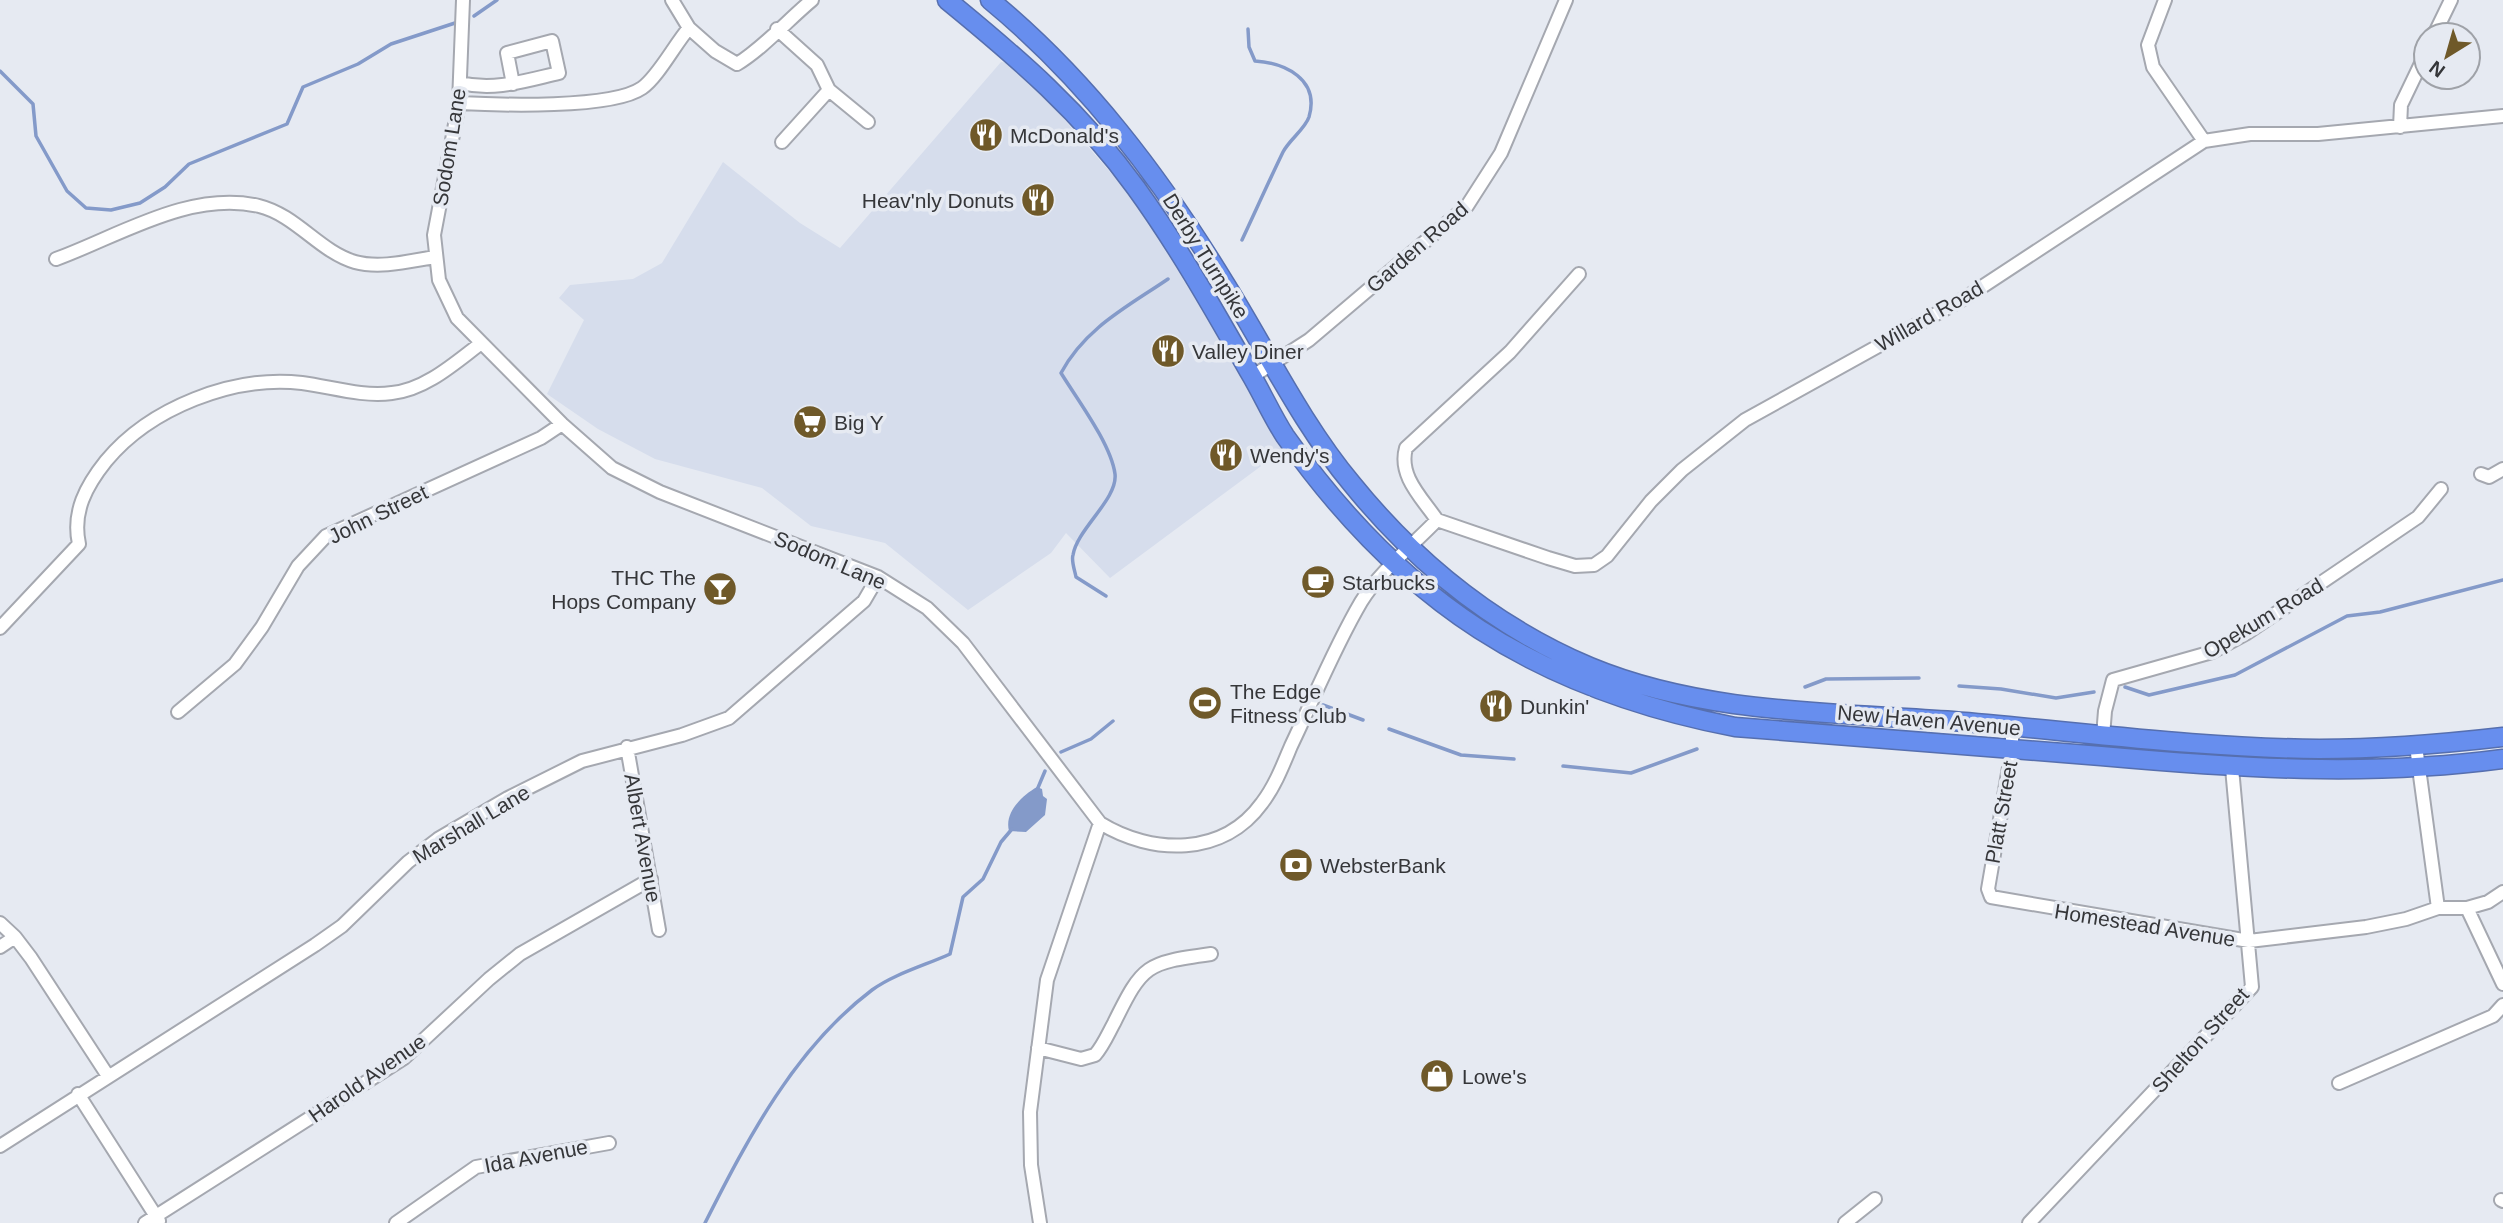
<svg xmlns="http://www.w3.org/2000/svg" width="2503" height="1223" font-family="Helvetica,sans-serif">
<rect width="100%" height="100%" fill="#e6eaf2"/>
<path fill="#d6ddec" d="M1001 62 1008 63 1050 103 1131 196 1158 235 1284 449 1110 578 1066 533 1051 553 968 610 885 543 811 526 762 488 655 459 598 429 547 394 584 320 559 298 570 285 633 279 662 263 723 162 800 223 840 248Z"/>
<path fill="#849ac9" d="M1037 787 1042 789 1043 796 1047 799 1045 815 1026 832 1009 831C1004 812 1023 795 1037 787Z"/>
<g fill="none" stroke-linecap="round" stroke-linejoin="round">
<path stroke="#849ac9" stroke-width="3.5" d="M474 16 497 0
M0 71 33 104 36 136 67 191 86 208 111 210 140 203 165 187 189 164 287 124 303 87 358 64 391 44 455 23
M1242 240C1256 210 1269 181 1283 152 1289 140 1305 129 1309 117 1320 79 1285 63 1255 61L1249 47 1248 29
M1106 596 1076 577C1075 571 1071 561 1073 555 1077 529 1118 499 1115 474 1111 444 1077 399 1061 373 1085 328 1127 307 1168 279
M1959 686 2001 689 2056 698 2094 692
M1805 687 1826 679 1919 678
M2125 687 2149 695 2235 675 2347 616 2380 612 2503 580
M1323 705 1363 720
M1389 729 1461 755 1514 759
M1061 752 1091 739 1113 721
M1563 766 1631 773 1697 749
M1037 790 1045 771
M705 1223C748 1138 795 1048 872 990 894 974 926 965 950 954L963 897 983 879 1001 842 1012 829"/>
<g stroke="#a5a8b0" stroke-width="16">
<path id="minor" d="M463 0 459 103 434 235 439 280 457 318 562 424 612 468 660 492 878 577 927 608 963 643 1100 823C1152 855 1223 857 1262 803 1275 786 1283 765 1291 746 1314 698 1334 648 1361 602 1380 571 1412 546 1437 520L1548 558 1575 566 1594 565 1607 556 1651 501 1682 470 1745 420 1965 298 2204 141 2250 134H2318L2503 116
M672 0 689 28
M2165 0 2148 45 2153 67 2204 141
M777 29 817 65 829 90 868 122
M2434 35 2451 0
M460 83C495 91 524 81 559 73L552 41 507 53 513 84
M459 103C498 105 612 109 642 88 658 77 675 44 689 28L715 51 737 64C762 49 788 20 812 0
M2400 127 2401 105 2426 53
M782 142 829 90
M56 259C119 236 190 190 259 206 296 215 320 252 355 262 380 269 410 261 435 257
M1253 376 1309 340 1467 206 1501 153 1566 0
M2481 474 2489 477 2503 469
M1437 520C1422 498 1398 476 1406 448L1510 352 1579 274
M0 628 79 544C72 512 86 486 106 461 150 408 233 375 302 383 332 387 362 397 392 393 425 390 455 363 480 344
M178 712 235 664 262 627 298 566 326 536 541 438 562 424
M2012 726V750L1988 889 1991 897 2249 941 2366 927 2406 919 2438 908H2467L2488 902 2503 892
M2103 736 2105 711 2113 680 2212 652 2247 633 2418 517 2441 489
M2416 746 2438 908
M627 747 659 930
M2467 908 2503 984
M0 923 15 937 0 947
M15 937 31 958 108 1076
M1038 1048 1081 1059 1095 1055C1103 1046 1108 1034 1114 1023 1143 964 1146 963 1211 954
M2339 1083 2493 1016 2503 1005
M78 1094 159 1221
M0 1146 315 945 342 926 408 862 438 839 508 798 582 761 682 735 729 718 864 601 878 577
M2501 1200 2503 1201
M145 1223 404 1058 489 979 520 954 651 879
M396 1223 476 1167 609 1143
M1040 1223 1031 1165 1030 1112 1047 980 1100 823
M1845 1223 1875 1199
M2029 1223 2252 987 2232 768"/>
</g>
<g stroke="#566faf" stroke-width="21">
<path id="highway" d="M947 0C1018 58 1082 113 1136 188 1178 246 1214 310 1250 373 1262 393 1272 416 1285 436 1402 602 1537 689 1735 727 1857 736 1979 746 2101 756 2235 768 2369 777 2503 759
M990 0C1086 79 1160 177 1224 282 1266 349 1301 423 1352 484 1416 563 1496 627 1590 667 1703 714 1832 712 1953 721 2075 731 2197 748 2319 749 2381 749 2442 744 2503 737"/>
</g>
<use href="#minor" stroke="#fff" stroke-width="12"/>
<use href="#highway" stroke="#678eee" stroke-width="18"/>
</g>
<defs>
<g id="restaurant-disc" transform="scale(1.75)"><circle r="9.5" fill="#6f5929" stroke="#e6eaf2"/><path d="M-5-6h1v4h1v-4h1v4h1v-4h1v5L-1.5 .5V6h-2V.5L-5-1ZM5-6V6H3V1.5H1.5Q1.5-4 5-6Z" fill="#fff"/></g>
<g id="supermarket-disc" transform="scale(1.75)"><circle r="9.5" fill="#6f5929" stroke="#e6eaf2"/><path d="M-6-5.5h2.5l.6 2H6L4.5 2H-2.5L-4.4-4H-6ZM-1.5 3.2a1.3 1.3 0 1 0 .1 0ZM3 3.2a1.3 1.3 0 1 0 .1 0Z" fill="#fff"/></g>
<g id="cafe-disc" transform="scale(1.75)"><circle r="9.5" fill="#6f5929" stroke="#e6eaf2"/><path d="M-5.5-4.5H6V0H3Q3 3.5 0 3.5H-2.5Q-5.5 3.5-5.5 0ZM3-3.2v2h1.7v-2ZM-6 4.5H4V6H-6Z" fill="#fff"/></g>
<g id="bar-disc" transform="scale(1.75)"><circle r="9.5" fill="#6f5929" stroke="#e6eaf2"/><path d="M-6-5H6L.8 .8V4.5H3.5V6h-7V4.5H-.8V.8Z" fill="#fff"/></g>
<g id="stadium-disc" transform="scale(1.75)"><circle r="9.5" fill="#6f5929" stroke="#e6eaf2"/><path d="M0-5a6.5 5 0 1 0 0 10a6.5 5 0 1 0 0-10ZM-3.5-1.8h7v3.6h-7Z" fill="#fff"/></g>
<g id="bank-disc" transform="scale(1.75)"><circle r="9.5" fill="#6f5929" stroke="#e6eaf2"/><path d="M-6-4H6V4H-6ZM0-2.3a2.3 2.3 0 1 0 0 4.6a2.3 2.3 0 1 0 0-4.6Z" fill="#fff"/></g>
<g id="shop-disc" transform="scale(1.75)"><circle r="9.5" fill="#6f5929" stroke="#e6eaf2"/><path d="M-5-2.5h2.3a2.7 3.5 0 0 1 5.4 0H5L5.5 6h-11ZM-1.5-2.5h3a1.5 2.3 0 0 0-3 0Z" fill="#fff"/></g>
</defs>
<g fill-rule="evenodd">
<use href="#restaurant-disc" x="986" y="135"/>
<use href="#restaurant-disc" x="1038" y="200"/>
<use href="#restaurant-disc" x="1168" y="351"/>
<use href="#supermarket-disc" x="810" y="422"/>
<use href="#restaurant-disc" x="1226" y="455"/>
<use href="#cafe-disc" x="1318" y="582"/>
<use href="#bar-disc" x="720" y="589"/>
<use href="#stadium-disc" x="1205" y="703"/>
<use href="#restaurant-disc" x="1496" y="706"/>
<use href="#bank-disc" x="1296" y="865"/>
<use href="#shop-disc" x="1437" y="1076"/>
</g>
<g text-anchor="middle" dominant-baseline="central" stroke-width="7" stroke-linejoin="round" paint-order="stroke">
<g font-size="21" fill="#353639" stroke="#e6eaf2" text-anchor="start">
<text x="1010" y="135">McDonald's</text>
<text x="1014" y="200" text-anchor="end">Heav'nly Donuts</text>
<text x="1192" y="351">Valley Diner</text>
<text x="834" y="422">Big Y</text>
<text x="1250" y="455">Wendy's</text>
<text x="696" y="577" text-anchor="end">THC The<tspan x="696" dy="24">Hops Company</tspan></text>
<text x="1342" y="582">Starbucks</text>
<text x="1230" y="691">The Edge<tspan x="1230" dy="24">Fitness Club</tspan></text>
<text x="1520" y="706">Dunkin'</text>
<text x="1320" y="865">WebsterBank</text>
<text x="1462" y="1076">Lowe's</text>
</g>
<g font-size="21" fill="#353639" stroke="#e6eaf2">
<text transform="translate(449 147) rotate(-81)">Sodom Lane</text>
<text transform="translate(1417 247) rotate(-41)">Garden Road</text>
<text transform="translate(1206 256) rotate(58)">Derby Turnpike</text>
<text transform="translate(1929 316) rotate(-30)">Willard Road</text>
<text transform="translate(378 514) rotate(-26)">John Street</text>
<text transform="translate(830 560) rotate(23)">Sodom Lane</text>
<text transform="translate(2263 618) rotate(-31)">Opekum Road</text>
<text transform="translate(1929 720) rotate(5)">New Haven Avenue</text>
<text transform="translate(2001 812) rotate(-80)">Platt Street</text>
<text transform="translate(471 824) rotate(-31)">Marshall Lane</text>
<text transform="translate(643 838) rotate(80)">Albert Avenue</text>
<text transform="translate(2145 925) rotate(9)">Homestead Avenue</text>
<text transform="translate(2200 1040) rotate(-48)">Shelton Street</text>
<text transform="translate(367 1078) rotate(-35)">Harold Avenue</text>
<text transform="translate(536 1156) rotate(-11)">Ida Avenue</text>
</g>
</g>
<g transform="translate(2447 56) rotate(217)"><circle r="33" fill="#e6eaf2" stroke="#9fa2a8" stroke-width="2"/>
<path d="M0-5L12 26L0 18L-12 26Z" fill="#6f5929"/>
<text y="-10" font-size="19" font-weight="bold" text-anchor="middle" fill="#353639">N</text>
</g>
</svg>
